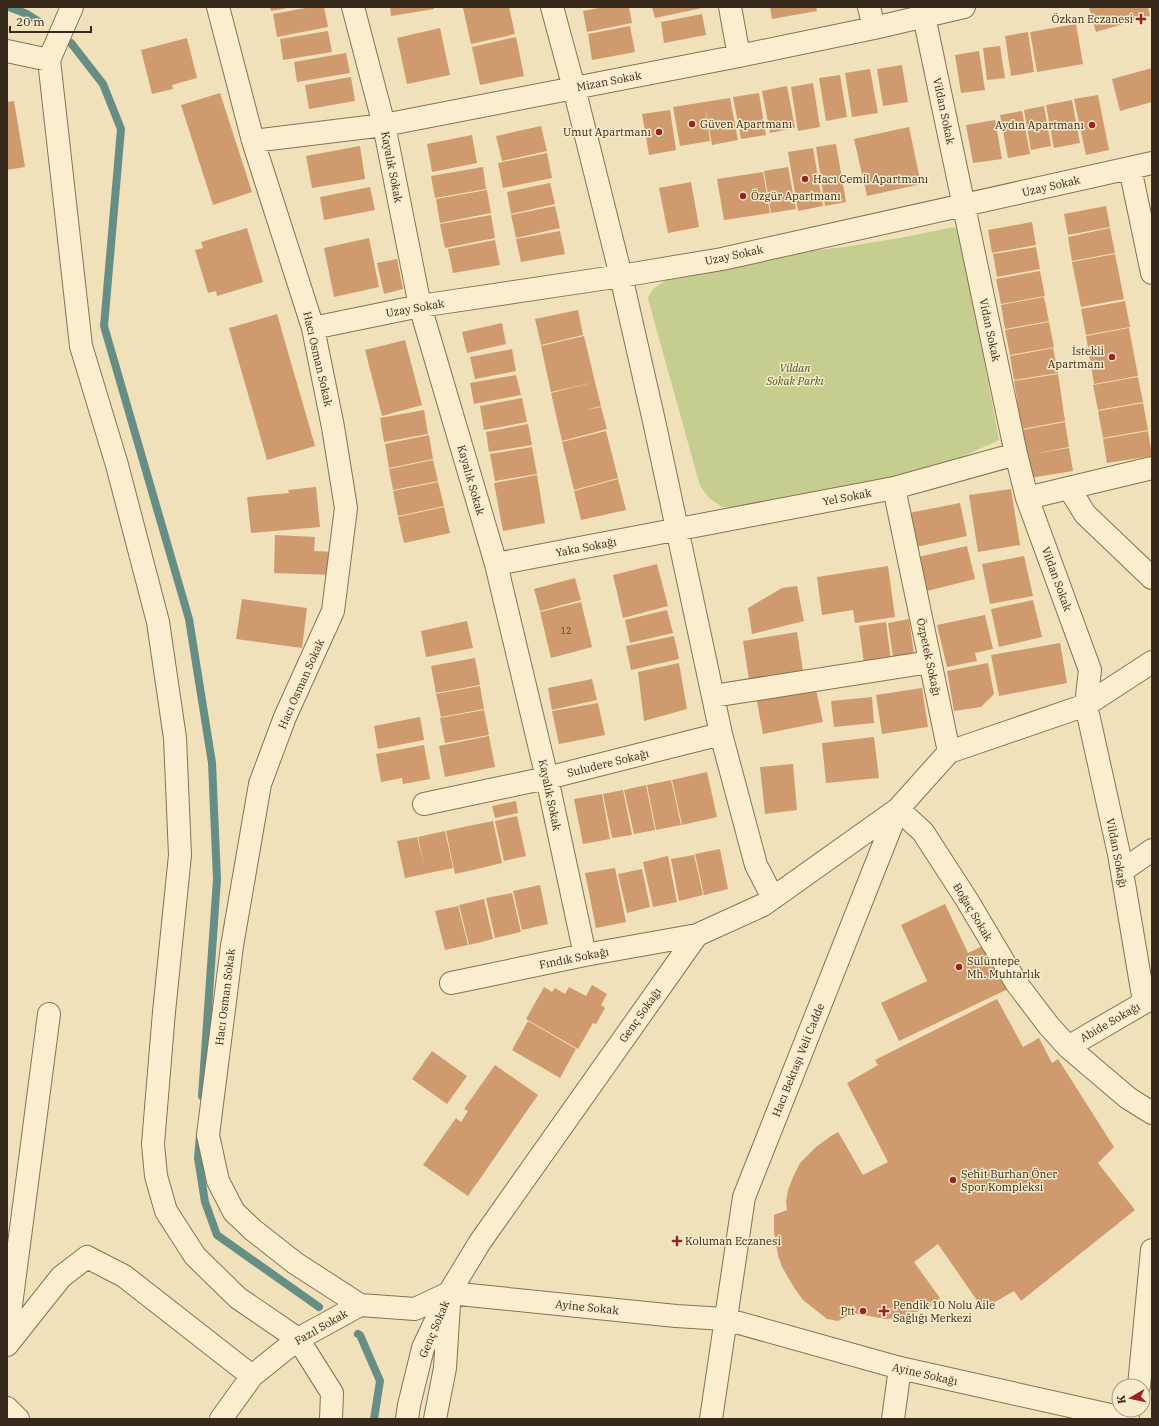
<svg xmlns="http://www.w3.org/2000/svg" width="1159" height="1426" font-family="'IBM Plex Serif',serif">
<rect width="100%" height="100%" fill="#f0e1bb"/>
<path fill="#c5ce8f" d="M954 227 960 232 999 440 955 460 893 478 735 508 722 507 709 498 700 486 652 313 648 298 653 289 668 279 771 256 844 247 900 238Z"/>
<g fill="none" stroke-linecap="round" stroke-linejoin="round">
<path stroke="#678e85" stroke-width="8" d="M9 7 27 14 41 23
M71 43 103 84 121 129 104 326 189 619 212 763 217 879 202 1096
M200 1135 198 1158 205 1202 217 1235 319 1307
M358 1334 360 1335 380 1381 374 1419"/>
</g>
<path fill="#d09a6f" d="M270 7H287V8L271 11Z
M311 7H324L328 27 277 37 273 14Z
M390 7H434V9L391 16Z
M467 7H509L515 34 471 44 463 8Z
M604 7H629L632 23 587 32 583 11Z
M652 7H702V8L655 18Z
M770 7H816L817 11 772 19Z
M1089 7H1148L1150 16 1096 32Z
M702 14 706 35 664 43 661 22Z
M1076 24 1083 64 1037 72 1030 32Z
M630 26 635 52 592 60 588 34Z
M440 28 450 75 407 84 397 38Z
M328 31 332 52 283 60 280 39Z
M1028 32 1034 72 1011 76 1005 36Z
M516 37 524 76 480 85 472 47Z
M187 38 197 78 172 85 173 89 152 94 141 50Z
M1000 46 1005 78 987 80 983 48Z
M979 51 985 90 961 93 955 55Z
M346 53 350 73 297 82 294 62Z
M902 65 908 102 883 106 877 69Z
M1152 68V102L1120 111 1112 79Z
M870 69 878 113 852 117 845 73Z
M840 75 847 117 826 121 819 78Z
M351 77 355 101 309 109 305 85Z
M813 83 820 127 798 131 791 87Z
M787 86 795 128 770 133 762 91Z
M220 93 252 192 213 205 181 105Z
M759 93 766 135 741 139 733 97Z
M1098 95 1109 150 1086 155 1074 99Z
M730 98 738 140 712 145 705 106 710 141 680 146 673 107Z
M1072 100 1080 143 1054 148 1046 105Z
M14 101 25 167 7 170V102Z
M1044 106 1051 146 1031 150 1024 110Z
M670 110 676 150 649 155 642 114Z
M1022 111 1030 154 1008 158 1000 115Z
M995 120 1002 159 973 163 966 125Z
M541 126 547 151 502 161 496 136Z
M909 127 921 184 867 196 854 139Z
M472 135 477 163 432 172 427 144Z
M836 144 846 202 825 206 816 147Z
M360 146 365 179 312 188 306 156Z
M813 148 823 206 798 211 788 152Z
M547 153 552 178 503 188 498 163Z
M483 167 486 189 435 198 431 176Z
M788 167 796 209 771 213 764 171Z
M763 172 770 213 724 220 717 179Z
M691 182 699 227 668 233 659 188Z
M550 183 555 204 511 214 507 192Z
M370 187 375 210 324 220 320 197Z
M487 190 491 213 440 223 436 199Z
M555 206 560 228 516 238 511 215Z
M1106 206 1110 227 1068 235 1064 214Z
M491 215 495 238 445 248 440 224Z
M1032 222 1036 245 992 253 988 230Z
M247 228 263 282 217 296 216 291 208 293 195 250 203 248 201 242Z
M1110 228 1115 253 1072 261 1068 237Z
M560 231 565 254 521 262 516 239Z
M369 238 379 287 334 297 324 248Z
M495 240 500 265 453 273 448 249Z
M1036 247 1040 269 997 277 993 254Z
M1115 254 1124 299 1081 307 1072 262Z
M397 259 403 289 384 294 377 263Z
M1040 271 1045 296 1001 304 996 279Z
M1044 297 1049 321 1005 329 1001 305Z
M1125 301 1130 327 1086 335 1081 309Z
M578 310 583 335 541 345 535 319Z
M277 314 315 446 267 460 229 328Z
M1049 322 1054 347 1010 355 1005 330Z
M502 323 506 344 467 353 462 332Z
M1129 328 1138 376 1094 384 1086 336Z
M584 336 595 382 551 392 541 346Z
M405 340 422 405 382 416 365 350Z
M1053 348 1058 373 1014 380 1010 356Z
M512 349 516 371 475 379 470 357Z
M1058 374 1065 421 1022 429 1014 381Z
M516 375 521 395 474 404 470 383Z
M1138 377 1143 402 1098 410 1093 385Z
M595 382 601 406 586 410 601 407 607 429 562 441 551 393Z
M522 398 527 422 484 430 480 406Z
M1143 403 1148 430 1103 438 1098 411Z
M424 410 428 434 384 442 380 418Z
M1065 422 1069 447 1027 455 1022 430Z
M528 424 532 445 489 452 486 432Z
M606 431 618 478 574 490 562 442Z
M1148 431 1152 456 1107 463 1103 439Z
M429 435 433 459 389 468 385 444Z
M532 447 537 474 495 481 490 454Z
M1069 448 1073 471 1030 478 1026 455Z
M433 460 438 481 393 490 389 469Z
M537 475 545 523 503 531 494 483Z
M618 479 626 510 581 520 574 491Z
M438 482 444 506 398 516 393 491Z
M316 487 320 527 251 533 247 497 289 493 288 490Z
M1011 489 1020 545 978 552 969 495Z
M960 503 967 536 916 547 909 513Z
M444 507 450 533 404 543 398 517Z
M275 535 315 537 314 551 336 552 335 575 274 573Z
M967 546 975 579 927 591 918 557Z
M1024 556 1033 596 990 604 982 564Z
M657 564 668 606 623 618 613 575Z
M888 566 895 617 855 623 853 610 822 615 817 577Z
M575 578 581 600 540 611 534 589Z
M797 586 804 621 752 634 748 608 782 588Z
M242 599 307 608 302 648 236 639Z
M1033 600 1042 637 999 647 991 609Z
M581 602 592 647 551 658 540 612Z
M667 610 673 633 630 643 625 620Z
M985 615 993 649 975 653 977 661 947 667 937 625Z
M909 619 914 654 893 657 888 623Z
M467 621 473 648 426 657 421 631Z
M886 622 891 660 864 664 859 626Z
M797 632 803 671 749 680 743 641Z
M674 636 679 659 631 670 626 646Z
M1060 643 1067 683 999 696 991 655Z
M475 658 480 685 436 693 431 666Z
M679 663 687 709 644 721 638 672Z
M988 663 994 694 981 707 954 711 947 671Z
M592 679 597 700 552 710 548 688Z
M815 685 823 722 763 734 756 696Z
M480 686 484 709 441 717 436 694Z
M922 688 928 727 882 734 876 695Z
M872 697 874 723 834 727 831 701Z
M598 703 605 735 559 744 552 711Z
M484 710 489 735 445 743 440 718Z
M420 717 424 740 378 749 374 726Z
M489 736 495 767 445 777 439 746Z
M874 737 879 778 826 783 822 743Z
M424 745 430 779 403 784 402 778 381 782 376 754Z
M793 764 797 810 765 814 760 767Z
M707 772 717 817 682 825 672 780Z
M671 780 681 825 656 830 647 785Z
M646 785 655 830 634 834 624 790Z
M623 790 632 835 612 838 603 794Z
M602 794 610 839 583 844 574 799Z
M516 801 518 813 495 818 492 806Z
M517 816 526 856 504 861 495 821Z
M493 821 502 863 477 869 468 826Z
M468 826 477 869 455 874 446 831Z
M445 831 453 868 405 878 397 841 417 837 424 866 418 837Z
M720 849 728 889 704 895 695 854Z
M694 855 703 895 679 901 671 859Z
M668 856 677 902 653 907 643 862Z
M615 868 626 922 596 928 585 873Z
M642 869 650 907 627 913 618 874Z
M540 885 548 924 522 930 513 891Z
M512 893 521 932 495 938 486 898Z
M484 899 493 939 469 945 459 905Z
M945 904 968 953 987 944 1008 989 899 1041 881 1003 927 981 901 925Z
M458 906 468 945 445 950 435 911Z
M592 985 607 994 601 1005 605 1008 596 1024 593 1023 578 1049 526 1019 544 987 552 992 555 988 565 994 569 987 586 996Z
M997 999 1023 1047 1039 1038 1052 1063 1058 1059 1114 1147 1098 1163 1135 1210 1021 1301 1014 1291 983 1309 938 1244 914 1262 940 1298 930 1306 904 1317 886 1319 852 1313 838 1321 827 1319 803 1300 795 1289 782 1267 778 1255 774 1232V1215L787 1210 786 1202 788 1190 793 1177 800 1163 816 1147 831 1136 838 1132 863 1175 888 1162 847 1083 878 1065 875 1060Z
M528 1021 576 1049 560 1078 512 1050Z
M432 1051 467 1076 447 1104 412 1079Z
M495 1065 538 1095 468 1196 423 1165 456 1118 461 1122 468 1111 464 1109Z"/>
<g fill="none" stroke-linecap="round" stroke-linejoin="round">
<g stroke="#887154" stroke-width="24">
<path id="street" d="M218 7 253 141 313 328 333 427 346 508 333 611 285 717 260 784 232 946 208 1135 218 1181 234 1212 253 1230 295 1263 360 1305
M353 7 384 125 420 306 496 564 547 778 585 955
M552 7 574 88 621 276 654 421 721 734 756 865 773 898
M730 7 739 56
M869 7 874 28
M924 16 1016 454 1027 498 1090 670 1086 705 1119 854 1144 1002
M7 51 49 60 81 346 117 465 158 622 175 738 180 855 164 1012 153 1144 156 1176 166 1211 195 1256 238 1298 298 1339 332 1393 331 1419
M49 60 72 7
M253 141 384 125 739 56 874 28 964 7
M1130 168 1152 273
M313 328 420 306 621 276 722 259 1152 163
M1069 488 1085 514 1152 578
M1027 498 1152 468
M496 564 894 488 1016 454
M713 696 930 662
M949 752 1086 705 1152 662
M424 804 547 778 721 734
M898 809 923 832 967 900 1017 984 1049 1026 1068 1047 1128 1098 1152 1113
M1122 871 1152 850
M451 983 585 955 697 935
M1068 1047 1152 998
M449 1293 676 1316 725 1319 900 1368 1128 1419
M7 1336 49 1014
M7 1345 61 1277 87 1257 124 1276 252 1376
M1139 1386 1152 1250
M7 1408 18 1419
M221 1419 252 1376 298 1339 360 1305 415 1309 449 1293
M407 1419 409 1405 423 1348 449 1293 480 1242 697 935 763 905 898 809 949 752 894 488
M435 1419 445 1368 449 1304
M711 1419 744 1197 898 809
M893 1419 900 1368"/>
</g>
<use href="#street" stroke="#fbeecf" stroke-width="22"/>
</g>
<g fill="#9a2321" stroke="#f7ebcb" stroke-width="1.5">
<path d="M1139 13h4v4h4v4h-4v4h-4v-4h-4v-4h4z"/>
<circle cx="692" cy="124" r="4"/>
<circle cx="1092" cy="125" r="4"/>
<circle cx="659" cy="132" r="4"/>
<circle cx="805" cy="179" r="4"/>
<circle cx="743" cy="196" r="4"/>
<circle cx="1112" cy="357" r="4"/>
<circle cx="959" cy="967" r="4"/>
<circle cx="953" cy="1180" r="4"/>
<path d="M675 1235h4v4h4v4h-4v4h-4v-4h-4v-4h4z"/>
<circle cx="863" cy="1311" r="4"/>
<path d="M882 1305h4v4h4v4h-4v4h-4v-4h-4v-4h4z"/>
</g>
<g text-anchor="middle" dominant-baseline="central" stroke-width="3" stroke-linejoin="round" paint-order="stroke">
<g font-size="9" fill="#5c442f">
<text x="566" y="630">12</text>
</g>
<g font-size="11" fill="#36281a" stroke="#f7ebcb" text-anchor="start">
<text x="1133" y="19" text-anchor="end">Özkan Eczanesi</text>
<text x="700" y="124">Güven Apartmanı</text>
<text x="1084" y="125" text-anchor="end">Aydın Apartmanı</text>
<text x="651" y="132" text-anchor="end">Umut Apartmanı</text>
<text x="813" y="179">Hacı Cemil Apartmanı</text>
<text x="751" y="196">Özgür Apartmanı</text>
<text x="1104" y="351" text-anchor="end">İstekli<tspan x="1104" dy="13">Apartmanı</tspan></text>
<text x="967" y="961">Sülüntepe<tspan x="967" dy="13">Mh. Muhtarlık</tspan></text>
<text x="961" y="1174">Şehit Burhan Öner<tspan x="961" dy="13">Spor Kompleksi</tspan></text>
<text x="685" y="1241">Koluman Eczanesi</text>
<text x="893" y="1305">Pendik 10 Nolu Aile<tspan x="893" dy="13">Sağlığı Merkezi</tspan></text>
<text x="855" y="1311" text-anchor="end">Ptt</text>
</g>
<g font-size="11" fill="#36281a" stroke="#f7ebcb">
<text transform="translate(609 81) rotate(-11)">Mizan Sokak</text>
<text transform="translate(944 111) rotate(78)">Vildan Sokak</text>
<text transform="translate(392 167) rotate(79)">Kayalık Sokak</text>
<text transform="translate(1051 186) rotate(-13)">Uzay Sokak</text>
<text transform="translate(734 255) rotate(-12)">Uzay Sokak</text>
<text transform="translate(415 308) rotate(-10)">Uzay Sokak</text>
<text transform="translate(990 330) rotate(78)">Vidan Sokak</text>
<text transform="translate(318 359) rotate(77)">Hacı Osman Sokak</text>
<text transform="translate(471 480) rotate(74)">Kayalık Sokak</text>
<text transform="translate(847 497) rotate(-11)">Yel Sokak</text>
<text transform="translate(586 547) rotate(-11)">Yaka Sokağı</text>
<text transform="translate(1057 579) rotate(70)">Vildan Sokak</text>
<text transform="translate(929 657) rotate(78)">Özpetek Sokağı</text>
<text transform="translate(301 684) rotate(-66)">Hacı Osman Sokak</text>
<text transform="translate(608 763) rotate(-14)">Suludere Sokağı</text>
<text transform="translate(550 795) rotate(78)">Kayalık Sokak</text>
<text transform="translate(1117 853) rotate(79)">Vildan Sokağı</text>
<text transform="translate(973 912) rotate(59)">Boğaç Sokak</text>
<text transform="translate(574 958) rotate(-11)">Fındık Sokağı</text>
<text transform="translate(225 997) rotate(-83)">Hacı Osman Sokak</text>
<text transform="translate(640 1015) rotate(-55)">Genç Sokağı</text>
<text transform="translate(1110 1022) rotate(-30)">Abide Sokağı</text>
<text transform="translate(798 1060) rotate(-68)">Hacı Bektaşı Veli Cadde</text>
<text transform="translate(587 1307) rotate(6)">Ayine Sokak</text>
<text transform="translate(321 1327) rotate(-30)">Fazıl Sokak</text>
<text transform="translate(434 1329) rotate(-67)">Genç Sokak</text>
<text transform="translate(925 1374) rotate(13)">Ayine Sokağı</text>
</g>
<g font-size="11" font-style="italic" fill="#455420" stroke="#f7ebcb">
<text x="795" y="368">Vildan<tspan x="795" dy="13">Sokak Parkı</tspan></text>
</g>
</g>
<rect width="1159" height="1426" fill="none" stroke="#36281a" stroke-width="16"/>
<g transform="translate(1131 1398) rotate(261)"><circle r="19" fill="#f7ebcb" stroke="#aa9d84"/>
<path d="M0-3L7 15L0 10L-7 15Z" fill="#9a2321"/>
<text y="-6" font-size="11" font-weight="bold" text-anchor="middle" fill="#36281a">K</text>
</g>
<path d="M10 26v6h81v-6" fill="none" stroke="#36281a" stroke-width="2"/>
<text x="16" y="26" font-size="12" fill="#36281a" stroke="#f7ebcb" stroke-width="3" paint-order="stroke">20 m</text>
</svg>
